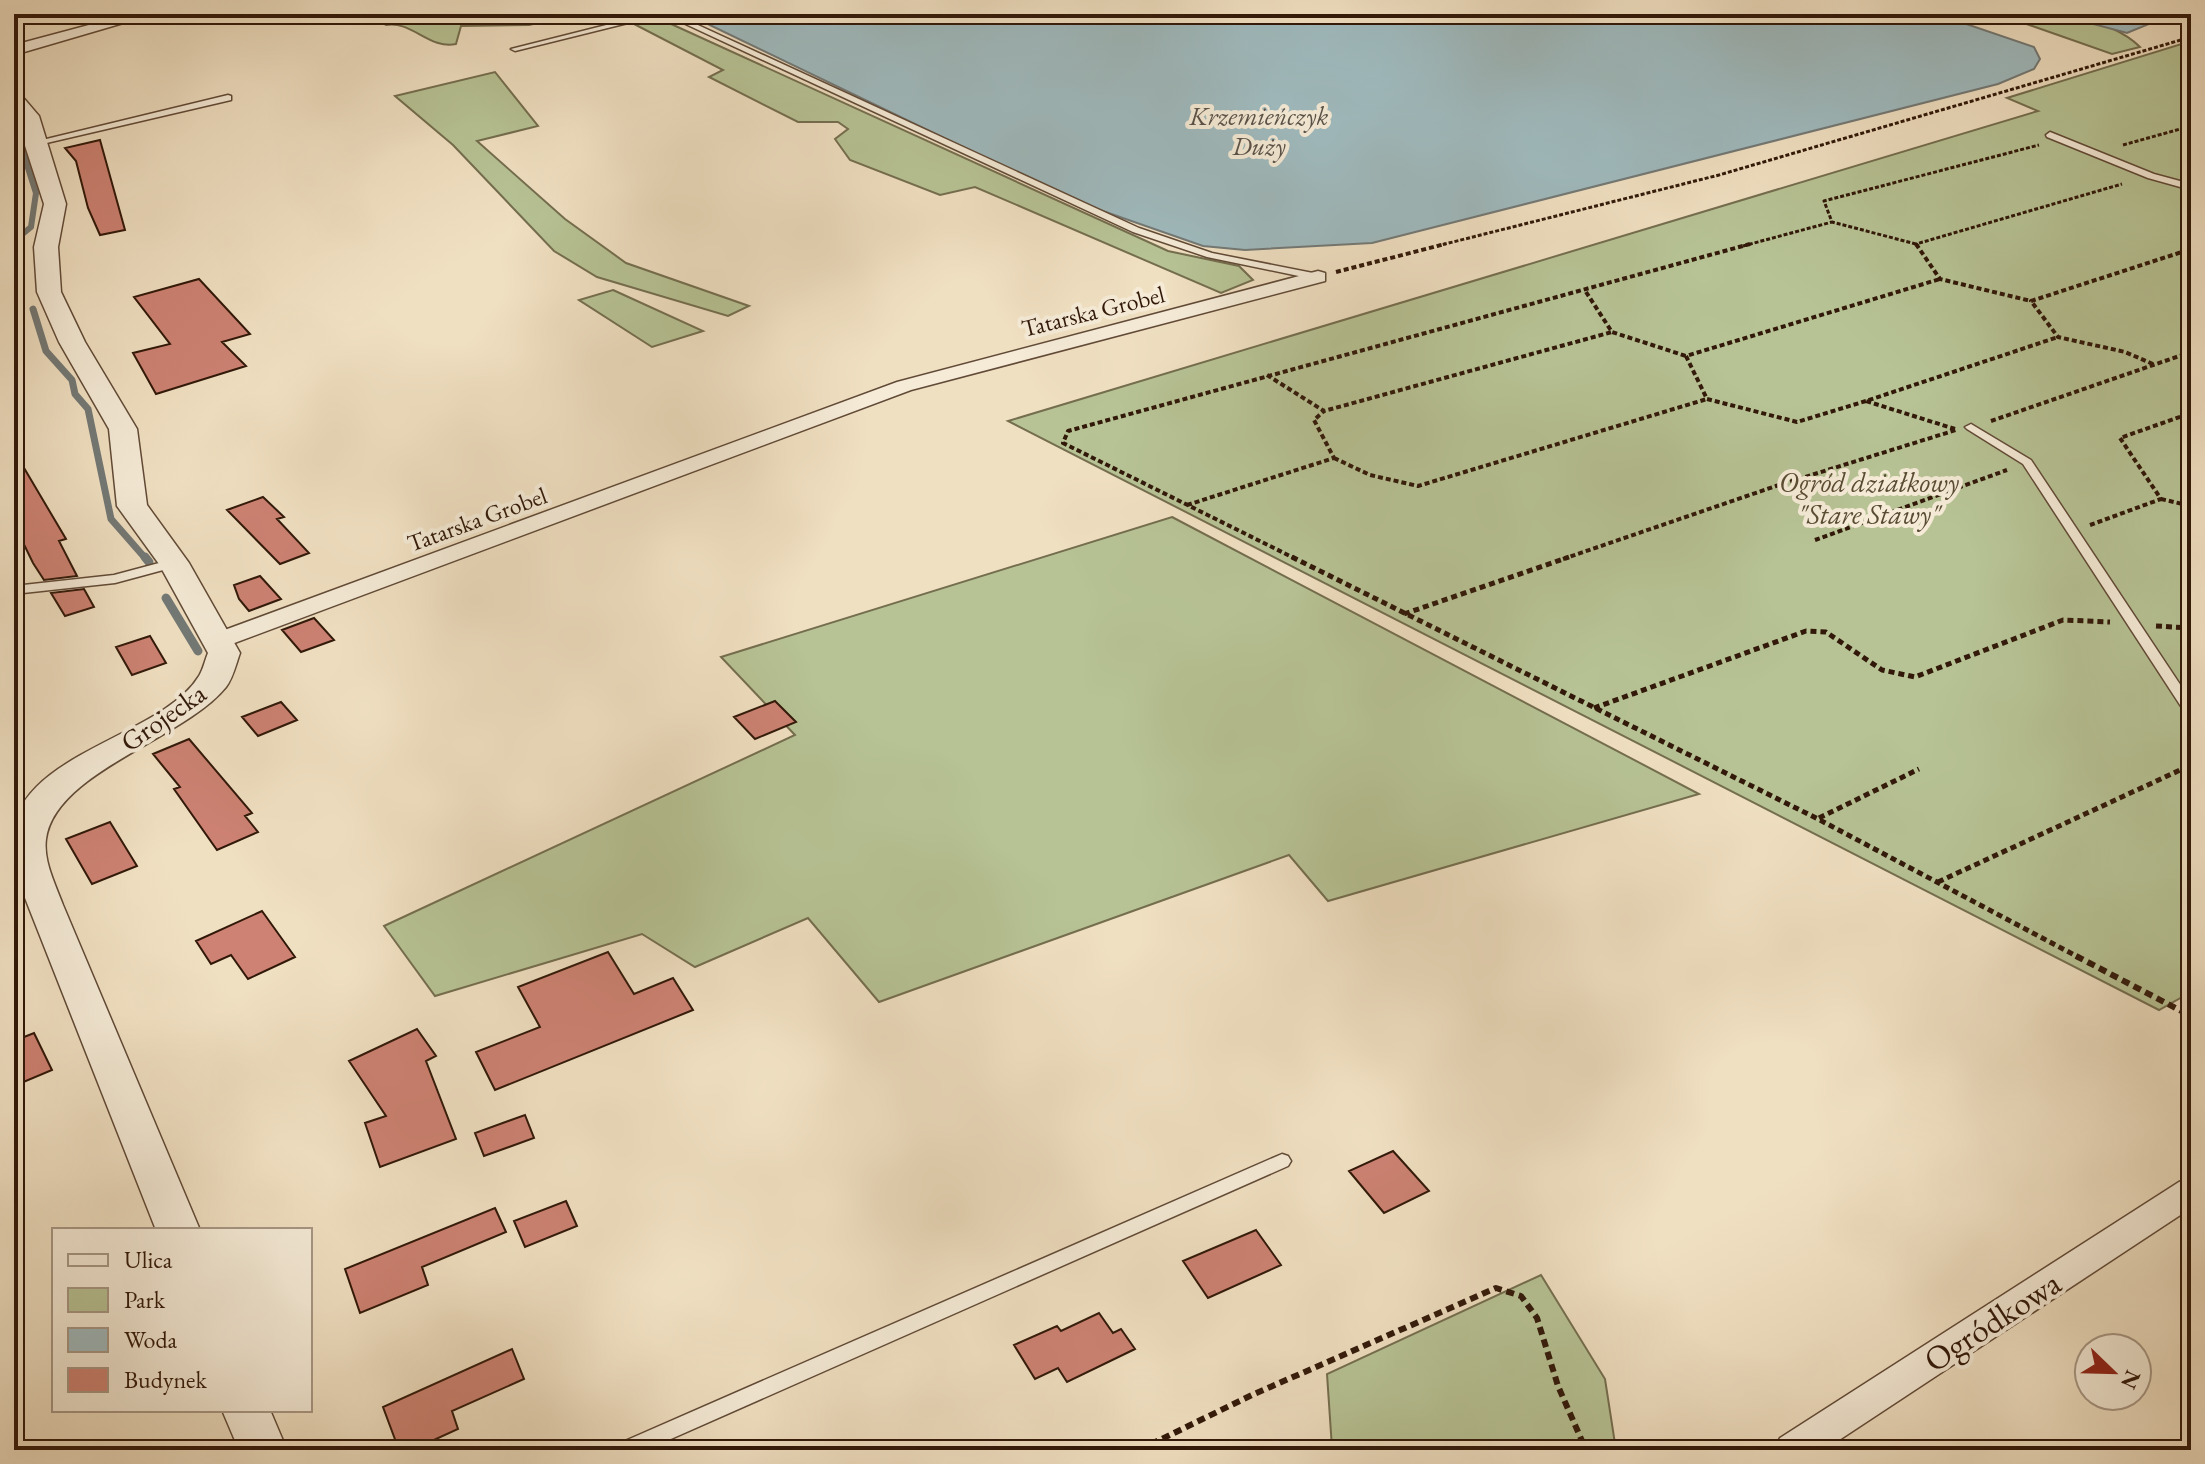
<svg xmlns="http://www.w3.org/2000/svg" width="2205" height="1464" font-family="'EB Garamond',serif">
<rect width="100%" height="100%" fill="#f0e0c2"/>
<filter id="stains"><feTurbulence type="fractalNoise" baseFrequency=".0025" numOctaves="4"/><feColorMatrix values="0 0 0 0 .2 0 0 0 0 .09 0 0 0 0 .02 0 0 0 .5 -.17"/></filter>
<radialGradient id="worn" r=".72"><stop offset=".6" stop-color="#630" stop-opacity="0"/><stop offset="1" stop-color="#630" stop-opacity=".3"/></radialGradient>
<path fill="#b7c395" stroke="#746e4f" stroke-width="2" d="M368 14H550L555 19 529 25 461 26 456 44C430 50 411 20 386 25Z
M1998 14C2044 14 2105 13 2140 47L2112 54Z
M658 18 1168 251 1239 266 1253 280 1221 293 975 187 940 195 850 160 835 139 848 129 838 122H798L709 77 723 70 634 24Z
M2191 41V992L2159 1010 1008 421 2038 111 2007 98Z
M495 72 538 126 477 141 565 219 626 263 749 306 728 316 597 277 554 251 453 145 395 96Z
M613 290 703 331 652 347 579 300Z
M1172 517 1699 794 1328 901 1289 855 879 1002 808 918 695 967 642 934 435 996 384 926 795 735 721 657Z
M1541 1275 1605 1379 1616 1450H1327L1332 1448 1327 1374Z"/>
<path fill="#9fbabe" stroke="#737976" stroke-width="2" d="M687 14H1838L1899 24 1920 14H1937L2034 47 2040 59 2034 69 1998 84 1372 243 1245 250 1203 246 1077 202Z
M2056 14H2173L2127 33Z"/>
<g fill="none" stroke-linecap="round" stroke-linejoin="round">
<path stroke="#737976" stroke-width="6" d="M2186 69 2191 70
M14 241 31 227 36 193 22 149"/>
<path stroke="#737976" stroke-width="7" d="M33 309 46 351 72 380 75 394 88 409 111 519 146 559"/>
<path stroke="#737976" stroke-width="9" d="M145 557 149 562
M166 598 198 651"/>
</g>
<path fill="#cd8273" stroke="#311809" stroke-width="2" d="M100 140 125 230 100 235 88 208 76 161 65 148Z
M199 279 250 334 222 342 246 366 156 394 133 353 170 344 134 297Z
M14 451 66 539 59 541 77 576 44 580 33 563 14 524Z
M263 497 284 517 277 519 309 553 280 564 227 510Z
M260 576 281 599 249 611 239 599 234 585Z
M84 589 94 607 65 616 51 593Z
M314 618 334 640 301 652 282 630Z
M150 636 166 663 132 675 116 647Z
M775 701 796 722 755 739 734 717Z
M281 702 297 720 258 736 242 717Z
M189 739 252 813 245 816 258 832 217 850 174 789 180 787 153 754Z
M110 822 137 866 92 884 66 839Z
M262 911 295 957 248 979 231 955 211 964 196 941Z
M608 952 634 994 673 978 693 1010 495 1090 476 1052 540 1027 518 987Z
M417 1029 436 1056 426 1061 456 1139 380 1167 365 1123 386 1116 349 1061Z
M34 1033 52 1070 14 1086V1041Z
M525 1115 534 1138 484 1156 475 1133Z
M1393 1151 1429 1191 1384 1213 1349 1171Z
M566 1201 577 1226 525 1247 514 1221Z
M495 1208 506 1232 422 1267 428 1285 360 1313 345 1269Z
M1256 1230 1281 1265 1208 1298 1183 1261Z
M1099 1313 1113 1333 1121 1329 1135 1349 1067 1382 1058 1368 1035 1379 1014 1345 1057 1326 1061 1331Z
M512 1349 524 1379 452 1411 458 1429 412 1450H399L383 1407Z"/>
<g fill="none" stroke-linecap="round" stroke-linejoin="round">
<g stroke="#614a37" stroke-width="3">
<path id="service" d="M650 14H664L515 51 511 49Z
M664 14H674L1139 228 1212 253 1318 274 1323 277 1318 280 1207 257 1133 232Z
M228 95 231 96V100L38 145 34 142Z
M2050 132 2154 174 2191 184V190L2148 178 2047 137 2046 135Z
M1971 424 2031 460 2191 701V715L2184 711 2023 464 1967 429 1965 427Z
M174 559 180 563 178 566 115 583 14 594V586L114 575Z
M1282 1154 1288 1156 1291 1161 1288 1166 646 1450H615L618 1444Z"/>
</g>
<g stroke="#614a37" stroke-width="3">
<path id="minor" d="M130 14H154L14 55V45Z
M1318 271 1325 273V281L911 390 229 645 220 647 208 640 211 635 897 382Z
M2191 1178V1208L1824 1450H1774L1780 1438 2179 1182Z"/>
</g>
<g stroke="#614a37" stroke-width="3">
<path id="tertiary" d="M14 93 21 95 39 116 66 204 58 247 61 292 85 342 137 429 147 505 189 563 240 653C236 664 233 678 226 687 184 739 55 772 46 839 43 861 56 886 63 905L200 1230H156L14 870C14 856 12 840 14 827 28 752 163 735 199 676 203 670 205 660 208 653L159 564 117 506 109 429 59 342 37 292 34 247 44 204 14 112Z
M222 1410H270L287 1450H239Z"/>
</g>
<path stroke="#311809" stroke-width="3" stroke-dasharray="4 2" stroke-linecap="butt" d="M2123 145 2191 126
M1916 244 1832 222 1824 201 2039 145
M1437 246 1719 175 2191 37
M1743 246 1832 222
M1918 246 1916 244 2122 184"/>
<path stroke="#311809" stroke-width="4" stroke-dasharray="5 3" stroke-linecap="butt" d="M1916 244 1940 279 2031 301
M1336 272 1445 244
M1586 292 1612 332 1686 356
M2153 364 2125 352 2058 337 2031 301 2191 249
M1267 375 1324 411 1612 332
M1866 401 1797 422 1707 399 1686 356 1940 279
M1991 421 2191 352
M1955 429 1866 401 2058 337
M1334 458 1370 475 1418 486 1707 399
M2161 499 2191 506
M1187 505 1334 458 1314 420 1324 411
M2090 525 2161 499 2120 438 2191 413
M1815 540 2007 470
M1296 559 1063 443 1068 431 1750 244
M1563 559 1776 486 1956 430"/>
<path stroke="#311809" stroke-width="5" stroke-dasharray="6 4" stroke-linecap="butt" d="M1292 557 1818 819 2080 958
M1404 614 1569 557
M2156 626 2191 628
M1594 708 1806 631 1826 632 1882 670 1915 677 2063 620 2110 622
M1819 818 1919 769
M1938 882 2191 765"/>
<path stroke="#311809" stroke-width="6" stroke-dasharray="8 5" stroke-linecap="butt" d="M2076 956 2191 1016
M1139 1450 1252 1395 1496 1288 1521 1296 1537 1318 1558 1386 1586 1450"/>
<use href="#service" fill="#f5ebd7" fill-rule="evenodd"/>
<use href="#minor" fill="#f5ebd7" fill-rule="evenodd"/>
<use href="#tertiary" fill="#f5ebd7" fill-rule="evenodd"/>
</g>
<g text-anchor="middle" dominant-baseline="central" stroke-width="8" stroke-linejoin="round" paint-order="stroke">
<g font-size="24" fill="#311809" stroke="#f5ebd7">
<text transform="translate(1093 311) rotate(-14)">Tatarska Grobel</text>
<text transform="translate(477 519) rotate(-20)">Tatarska Grobel</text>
</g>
<g font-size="26" font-style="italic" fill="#585148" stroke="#f5ebd7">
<text x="1259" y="116">Krzemieńczyk<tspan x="1259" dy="30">Duży</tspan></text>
</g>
<g font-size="28" font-style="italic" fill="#594b33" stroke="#f5ebd7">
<text x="1869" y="482">Ogród działkowy<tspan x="1869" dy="32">"Stare Stawy"</tspan></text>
</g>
<g font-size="28" fill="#311809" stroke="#f5ebd7">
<text transform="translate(163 717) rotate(-35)">Grojecka</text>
</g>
<g font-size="34" fill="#311809" stroke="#f5ebd7">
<text transform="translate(1992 1321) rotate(-33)">Ogródkowa</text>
</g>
</g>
<rect width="2205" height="1464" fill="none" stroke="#f0e0c2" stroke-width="48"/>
<rect x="16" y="16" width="2173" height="1432" fill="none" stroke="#311809" stroke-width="4"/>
<rect x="24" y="24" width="2157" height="1416" fill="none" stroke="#311809" stroke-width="2"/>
<rect x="52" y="1228" width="260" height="184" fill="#f5ebd7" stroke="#a79785" stroke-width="2"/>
<rect x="68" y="1254" width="40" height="12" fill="#f5ebd7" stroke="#a79785" stroke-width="2"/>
<text x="124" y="1268" font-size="24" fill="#311809">Ulica</text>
<rect x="68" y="1288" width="40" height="24" fill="#b7c395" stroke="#a79785" stroke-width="2"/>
<text x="124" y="1308" font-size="24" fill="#311809">Park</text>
<rect x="68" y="1328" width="40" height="24" fill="#9fbabe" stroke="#a79785" stroke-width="2"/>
<text x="124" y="1348" font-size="24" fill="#311809">Woda</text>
<rect x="68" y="1368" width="40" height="24" fill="#cd8273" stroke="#a79785" stroke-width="2"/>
<text x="124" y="1388" font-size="24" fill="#311809">Budynek</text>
<g transform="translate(2113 1372) rotate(113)"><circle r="38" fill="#f5ebd7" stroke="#a79785" stroke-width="2"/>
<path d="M0-6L14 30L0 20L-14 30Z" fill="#8f2418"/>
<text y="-12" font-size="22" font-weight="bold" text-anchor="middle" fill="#311809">N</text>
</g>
<rect width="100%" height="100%" filter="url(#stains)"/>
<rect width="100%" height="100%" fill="url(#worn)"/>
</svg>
